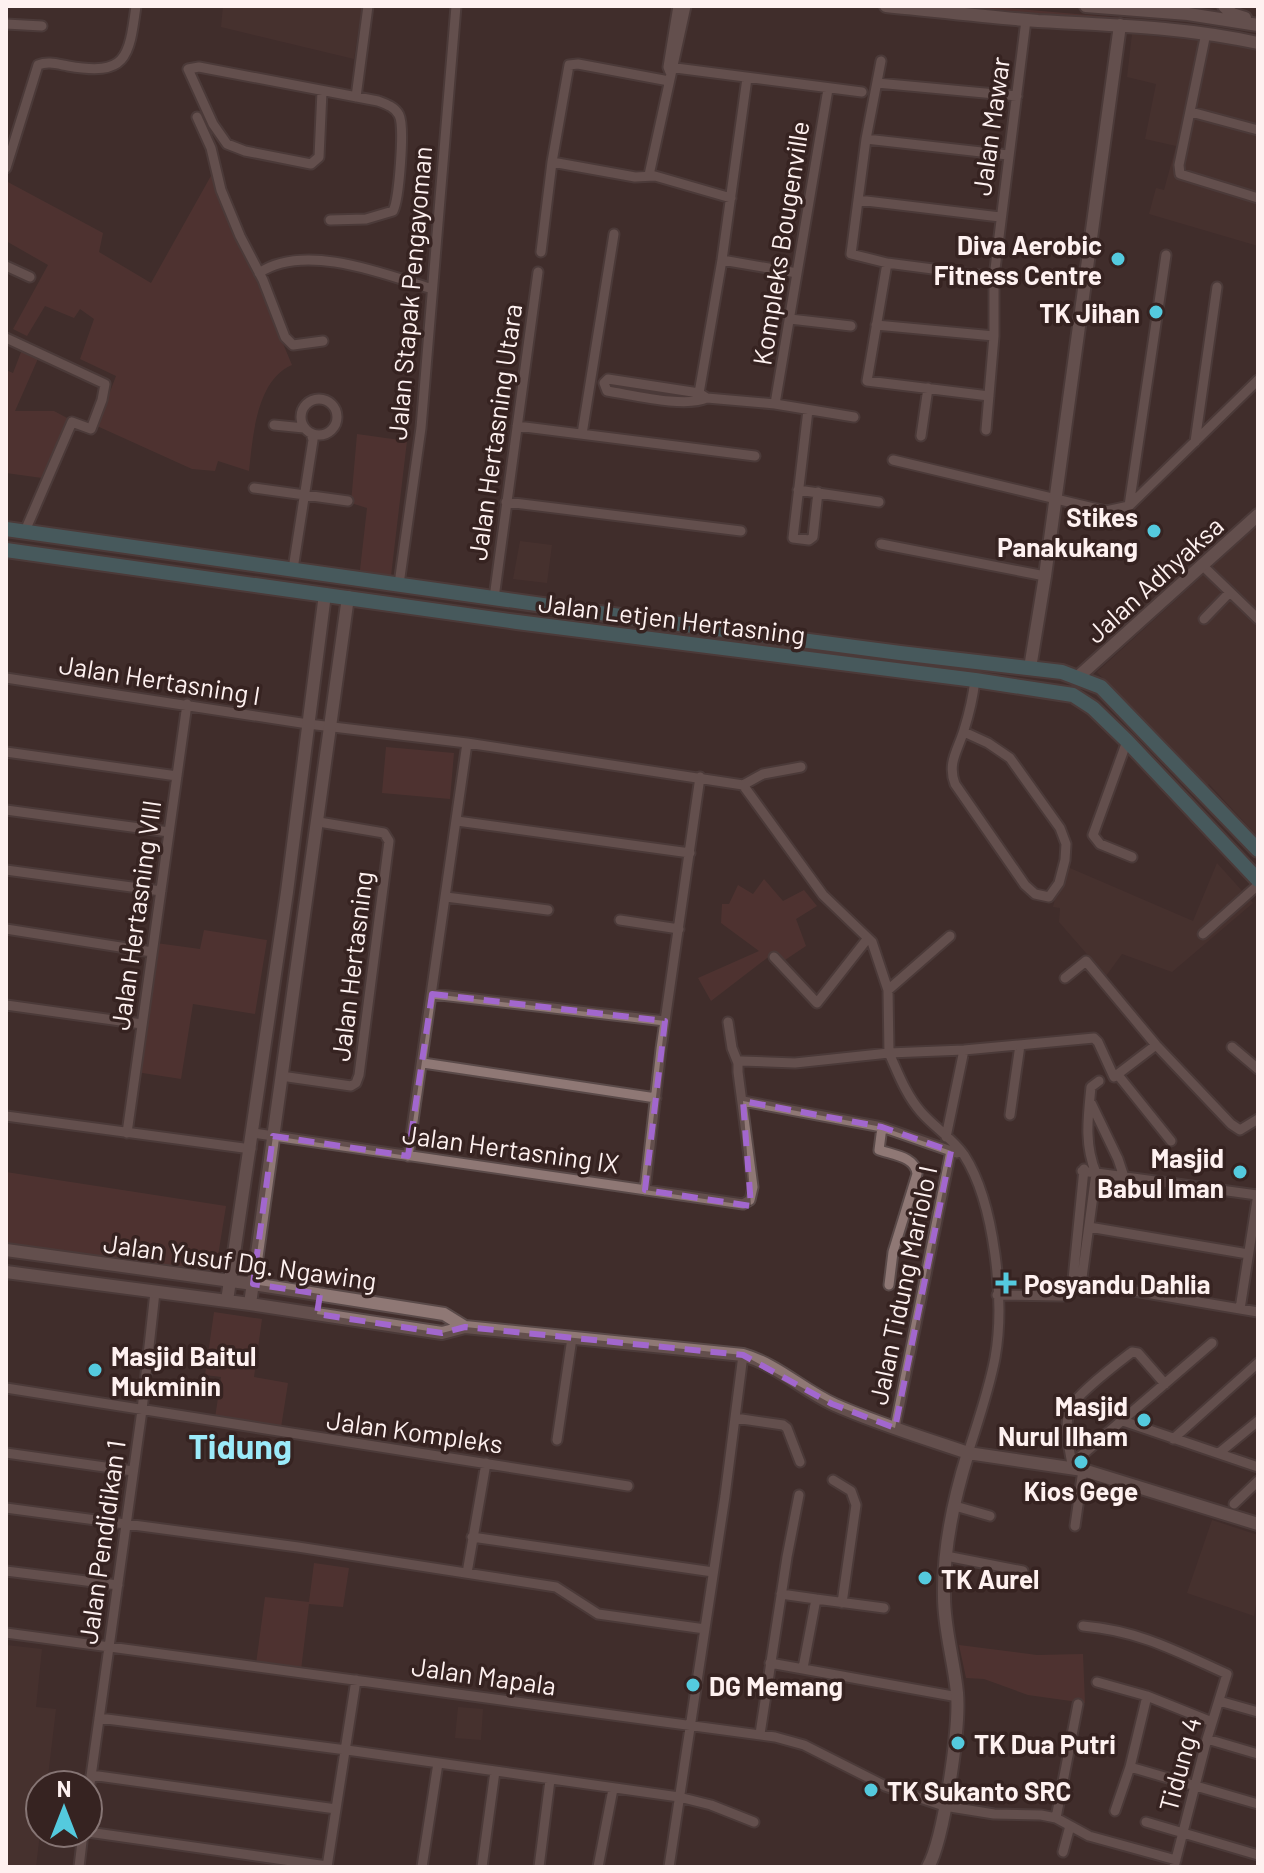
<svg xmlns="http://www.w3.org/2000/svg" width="1264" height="1873" font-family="Barlow,sans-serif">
<rect width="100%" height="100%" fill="#402d2b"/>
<path fill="#4f3532" d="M223 6H362L354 59 221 27Z
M1132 34 1222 43 1258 51V246L1149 214 1156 188 1164 190 1176 146 1145 139 1156 84 1127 77Z
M1258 525V837L1209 784 1205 787 1097 672Z
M520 541 552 545 547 583 513 579Z
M1217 863 1253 903 1172 972 1122 954 1106 976 1059 922 1060 908 1053 907 1063 865 1193 921Z
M1212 1520 1258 1535V1593L1254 1616 1187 1593Z
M6 1645 42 1649 36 1707 56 1709 47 1785H40V1833L36 1867H6Z
M458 1707 483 1709 481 1740 455 1738Z"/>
<path fill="#5f3936" d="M928 6H985L1191 24 1194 28Z
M212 174 292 365C256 380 253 437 249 471L218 461 215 471 192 469 97 426 116 376 80 359 94 319 80 309 74 318 45 306 27 336 13 329 48 265 6 241V181L103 233 99 252 151 283Z
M23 347 40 354 15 411H54L69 419 42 478 6 473V370L13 373Z
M357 434 407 441 391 576 360 570 367 508 351 503Z
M386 747 454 753 450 799 382 793Z
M764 879 783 901 804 890 817 906 796 919 806 946 782 962 771 955 711 1001 698 978 759 951 721 923 722 904H729L738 885 753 894Z
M204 930 267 940 255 1014 193 1004 181 1079 136 1072 156 943 200 949Z
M6 1172 226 1206 215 1275 6 1243Z
M214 1312 262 1319 254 1377 288 1383 280 1434 214 1425 221 1377 205 1375Z
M314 1563 349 1568 343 1607 309 1604 301 1670 256 1664 265 1597 309 1602Z
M959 1645 1037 1655 1083 1654 1085 1703 1028 1695 984 1679 966 1678Z"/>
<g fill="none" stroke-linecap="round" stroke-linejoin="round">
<g stroke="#5a4a49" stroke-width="13">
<path id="minor" d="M6 24 42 26
M1206 33 1179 165 1180 174 1258 198
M881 61 866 139 851 254 887 263 994 277
M668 67 862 92
M670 72 668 67 678 6
M877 83 1017 96
M322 91 319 157 311 164 245 151 227 144 213 124 188 69 199 67 378 101C386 104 395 107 399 115 405 126 399 200 393 211L366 219 330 220
M356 97 368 6
M1191 112 1258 130
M197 117 211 148 221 190 240 236 263 280 285 337 293 345 323 341
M866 139 1008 155
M552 162 635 177 655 176 731 198
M6 168 38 65C48 61 57 64 68 66 126 76 129 59 136 6
M649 175 686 6
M858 200 1000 217
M541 252 552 162 569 65 578 64 669 81
M722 260 797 273
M887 263 867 381 989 396
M6 266 30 277
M259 273C304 242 385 274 432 289
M790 319 851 326
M876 325 994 336
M6 338 105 384 102 400 91 429 72 422 25 531
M707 398C685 408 633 395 607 391L604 383 608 379 699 393 707 398 775 404 854 417
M301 417a18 18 0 1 1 36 0a18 18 0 1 1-36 0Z
M698 399 722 260 747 78
M775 404 828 89
M808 410 793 538 809 540 813 537 818 492
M274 425 304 428
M517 426 755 456
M986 430 994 336V277L1026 20
M582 434 614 234
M921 436 928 388
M1195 442 1217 287
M893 460 1106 511 1129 506 1258 380
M254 488 348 501
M798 490 879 502
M506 502 741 531
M1129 506 1166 255
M881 544 1045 576
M1202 565 1258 619
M293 569 313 440 311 433
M399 584 421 428 456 6
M494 598 538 272
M1204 619 1230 592
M6 678 308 724 467 743 743 785 763 774 801 767
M964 732 988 743 1010 758 1060 828 1066 844 1065 860 1059 883 1049 897 1035 894 1025 885 955 784C947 763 958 750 964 730 969 714 973 697 975 680
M1127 741 1093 835 1100 844 1132 857
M6 752 177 776
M743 785 823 895 872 942 888 990 889 1053C898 1073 906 1095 921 1112 934 1127 953 1139 964 1155 995 1203 1005 1303 995 1358 989 1390 978 1421 968 1453
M6 810 169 832
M457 821 690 853
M6 870 161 891
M446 897 548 910
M620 920 679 929
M6 929 152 952
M1203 934 1258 885
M774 957 817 1003 868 938
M1065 978 1086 961 1156 1045 1231 1124 1240 1130 1258 1119
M888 990 950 936
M432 994 665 1021
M6 1005 142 1024
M728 1022 732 1048 738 1063
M1232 1047 1258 1069
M423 1063 656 1098
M1118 1075 1171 1141
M281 1076 351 1086 356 1083 359 1075 389 841 384 833 319 822
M743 1101 882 1127 957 1153
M1091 1103 1118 1159 1124 1177
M1010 1115 1020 1045
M6 1116 251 1149
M882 1127 879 1150C894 1155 916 1157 917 1174L893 1252 889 1285
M127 1133 187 704
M253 1133 743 1204 750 1200 753 1187 738 1072V1063L741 1061 795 1063 889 1053 964 1050 1094 1038 1098 1042 1114 1077 1156 1045
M946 1137 964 1050
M408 1156 467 743
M1082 1171 1257 1195
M645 1190 661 1049 700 777
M1089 1227 1248 1254
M1081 1285 1096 1173C1084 1144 1088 1117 1091 1087L1099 1081
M1072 1290 1084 1169
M997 1295 1063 1296 1081 1285 1093 1284 1258 1312
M1240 1309 1258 1194
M6 1388 628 1486
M735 1418 783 1425 787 1428 800 1462
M1123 1421 1258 1467
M895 1428 951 1151
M1173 1439 1258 1363
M557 1440 572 1338
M6 1453 133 1471
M1219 1453 1258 1421
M1072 1464C1069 1447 1063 1424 1071 1407 1078 1393 1119 1362 1132 1352L1138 1353 1165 1384
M1068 1467 1212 1343
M833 1480 851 1491 856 1505 842 1603
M1234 1504 1258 1481
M955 1506 990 1516
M6 1508 298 1547 556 1587 598 1614 705 1629
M1075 1526 1083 1470
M472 1537 713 1572
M946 1556 1023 1571
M6 1571 118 1585
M467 1573 486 1463
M781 1594 816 1599
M1083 1626C1140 1631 1176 1651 1227 1674L1207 1739 1174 1867
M6 1633 775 1737 804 1745 885 1786 944 1806 994 1814 1041 1815 1056 1818 1089 1836 1176 1860
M770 1663 958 1697
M803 1668 816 1599 884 1608
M1097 1682 1147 1696 1212 1722
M1219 1701 1258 1712
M99 1718 354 1751 679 1797 711 1805 754 1822
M760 1734 787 1557 799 1495
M1207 1739 1258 1754
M1130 1767 1258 1804
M91 1775 336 1809
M88 1798 142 1410 155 1292
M1115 1811 1130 1767 1147 1696
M1056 1818 1078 1704
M1146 1822 1258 1855
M88 1832 327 1866
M1063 1852 1070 1826
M79 1867 83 1833
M327 1867 356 1680
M422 1867 438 1763
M482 1867 495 1771
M539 1867 550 1780
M598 1867 613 1789
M669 1867 725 1496 743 1355"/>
</g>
<g stroke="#5a4a49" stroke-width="16">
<path id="tertiary" d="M886 6C936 11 987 17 1038 21 1112 25 1186 27 1258 43
M1086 6 1188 14 1258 25
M1224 6 1232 14 1245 18
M1030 668 1045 576 1120 25
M1079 676 1258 515
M6 1250 253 1284 444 1314 465 1327
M6 1272 250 1304 442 1333 465 1327 743 1355C778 1365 802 1390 835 1405 878 1424 924 1438 968 1453
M227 1301 287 892 325 594
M250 1304 348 597
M928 1867C944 1839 960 1727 957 1693 954 1661 944 1629 944 1597 943 1549 954 1498 968 1453L1083 1470 1258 1524"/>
</g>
<g stroke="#5a4a49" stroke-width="18">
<path id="primary" d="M6 529 656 621 900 653 1062 672 1101 687 1258 850
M6 550 517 622 975 680 1073 695 1093 708 1127 741 1258 880"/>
</g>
<use href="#minor" stroke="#8f7875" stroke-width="9"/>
<use href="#tertiary" stroke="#8f7875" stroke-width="12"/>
<use href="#primary" stroke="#518f98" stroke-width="14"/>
</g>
<path d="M0 0H1264V1873H0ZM432 994 665 1021 645 1190 751 1206 743 1101 882 1127 951 1151 895 1428 832 1404 743 1355 465 1327 442 1333 317 1314 320 1294 253 1284 273 1136 408 1156Z" fill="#402d2b" fill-opacity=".55" fill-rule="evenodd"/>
<path fill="none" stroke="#a267ce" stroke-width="6" stroke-dasharray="16 10" stroke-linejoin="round" d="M432 994 665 1021 645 1190 751 1206 743 1101 882 1127 951 1151 895 1428 832 1404 743 1355 465 1327 442 1333 317 1314 320 1294 253 1284 273 1136 408 1156Z"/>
<g fill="#54cade" stroke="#362321" stroke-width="3">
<circle cx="1118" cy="259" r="8"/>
<circle cx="1156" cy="312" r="8"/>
<circle cx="1154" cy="531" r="8"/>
<circle cx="1240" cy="1172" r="8"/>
<path d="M1002 1271h8v8h8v8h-8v8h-8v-8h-8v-8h8z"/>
<circle cx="95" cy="1370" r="8"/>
<circle cx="1144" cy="1420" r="8"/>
<circle cx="1081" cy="1462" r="8"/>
<circle cx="925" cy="1578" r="8"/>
<circle cx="693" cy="1685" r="8"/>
<circle cx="958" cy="1743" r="8"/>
<circle cx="871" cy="1790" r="8"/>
</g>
<g text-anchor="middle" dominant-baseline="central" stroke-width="7" stroke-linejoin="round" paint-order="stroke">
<g font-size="26" fill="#fef1f0" stroke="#362321">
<text transform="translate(990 126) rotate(-82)">Jalan Mawar</text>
<text transform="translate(780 243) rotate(-81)">Kompleks Bougenville</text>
<text transform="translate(409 293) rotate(-85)">Jalan Stapak Pengayoman</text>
<text transform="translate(494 432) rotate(-82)">Jalan Hertasning Utara</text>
<text transform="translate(1154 579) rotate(-42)">Jalan Adhyaksa</text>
<text transform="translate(672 618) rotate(7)">Jalan Letjen Hertasning</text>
<text transform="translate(160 679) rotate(9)">Jalan Hertasning I</text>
<text transform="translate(135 915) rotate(-82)">Jalan Hertasning VIII</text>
<text transform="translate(351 966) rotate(-83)">Jalan Hertasning</text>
<text transform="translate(511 1148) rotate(8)">Jalan Hertasning IX</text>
<text transform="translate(240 1261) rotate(8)">Jalan Yusuf Dg. Ngawing</text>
<text transform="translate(902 1285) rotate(-78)">Jalan Tidung Mariolo I</text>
<text transform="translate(415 1431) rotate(8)">Jalan Kompleks</text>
<text transform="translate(101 1542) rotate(-82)">Jalan Pendidikan 1</text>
<text transform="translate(484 1675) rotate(8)">Jalan Mapala</text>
<text transform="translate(1179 1764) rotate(-75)">Tidung 4</text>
</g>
<g font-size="26" font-weight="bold" fill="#fef1f0" stroke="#362321" text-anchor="start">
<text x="1102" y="244" text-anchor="end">Diva Aerobic<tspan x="1102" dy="30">Fitness Centre</tspan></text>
<text x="1140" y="312" text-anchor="end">TK Jihan</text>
<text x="1138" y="516" text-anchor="end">Stikes<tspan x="1138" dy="30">Panakukang</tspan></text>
<text x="1224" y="1157" text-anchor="end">Masjid<tspan x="1224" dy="30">Babul Iman</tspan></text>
<text x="1024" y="1283">Posyandu Dahlia</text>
<text x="111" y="1355">Masjid Baitul<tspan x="111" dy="30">Mukminin</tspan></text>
<text x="1128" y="1405" text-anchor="end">Masjid<tspan x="1128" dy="30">Nurul Ilham</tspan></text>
<text x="1081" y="1490" text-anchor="middle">Kios Gege</text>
<text x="941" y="1578">TK Aurel</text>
<text x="709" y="1685">DG Memang</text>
<text x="974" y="1743">TK Dua Putri</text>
<text x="887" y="1790">TK Sukanto SRC</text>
</g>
<g font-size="34" font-weight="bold" fill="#9beaf9" stroke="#362321">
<text x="240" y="1445">Tidung</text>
</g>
</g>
<rect width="1264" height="1873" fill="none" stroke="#fef1f0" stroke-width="16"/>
<g transform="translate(64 1809)"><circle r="38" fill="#362321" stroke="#867574" stroke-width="2"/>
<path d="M0-6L14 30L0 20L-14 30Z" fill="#54cade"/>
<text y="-12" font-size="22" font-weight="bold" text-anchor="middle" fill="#fef1f0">N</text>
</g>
</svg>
